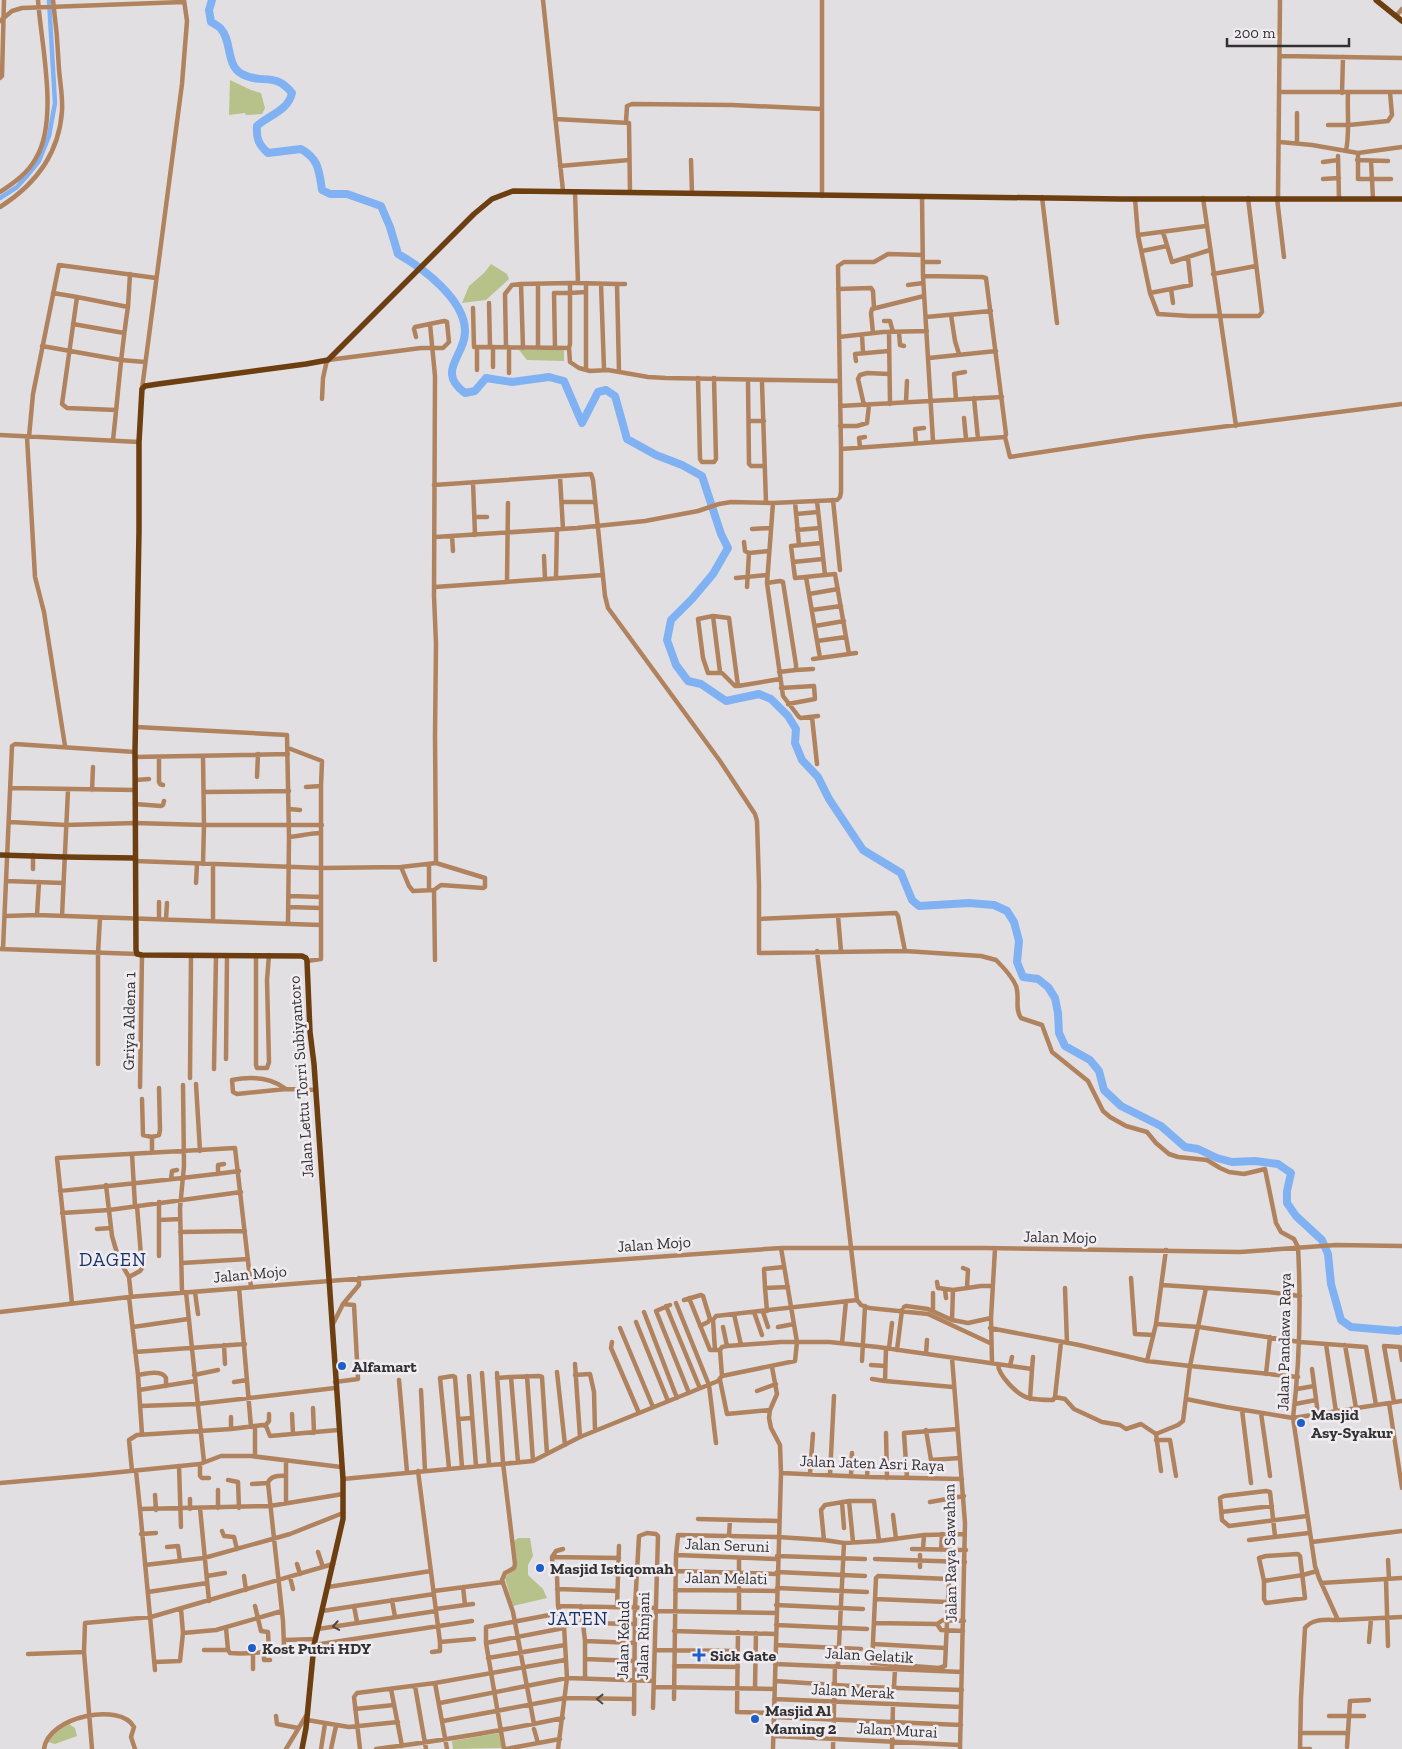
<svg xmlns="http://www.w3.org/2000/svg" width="1402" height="1749" font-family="'Zilla Slab',serif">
<rect width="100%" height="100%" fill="#e2dfe3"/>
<path fill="#b7c28a" d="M230 80 251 90 261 93 265 108 262 114 246 115 245 113 229 115Z
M491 264 507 274 509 279 486 300 462 303 469 286 484 273Z
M519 350H563L564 351V361L527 360Z
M518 1538H530L533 1556 528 1565V1575L543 1589 547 1598 513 1606 505 1578 517 1562 514 1541Z
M69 1724 75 1728 77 1736 55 1744 48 1742 52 1734Z
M499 1733 502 1748 453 1749 452 1741Z"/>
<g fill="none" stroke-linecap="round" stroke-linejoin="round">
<path stroke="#80b2f3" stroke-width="4.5" d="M0 198 17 187 26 177 39 161 49 136 55 103 49 0"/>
<path stroke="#80b2f3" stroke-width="8" d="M212 0 209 10 211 22C214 24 219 26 221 29 232 41 226 66 242 74 262 85 274 71 292 93 288 111 269 115 257 126 256 139 259 145 268 153L301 149C319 159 319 171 322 190L330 194H347L381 206 390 227 398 254C423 268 464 299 465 330 466 356 435 371 465 393L475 391 486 378 512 382 549 377 564 381 582 423 598 392 606 390 615 396 627 439 656 455 682 465 702 476 721 534 728 548 713 574 692 599 671 620 667 640 676 665 688 681 701 684 726 701 759 694 771 699 788 716 796 729 795 743 802 760 818 777 829 799 863 850 901 873 912 900 919 906 969 903 994 905 1007 911 1014 922 1019 941 1017 962 1023 977 1038 979 1048 987 1055 998 1058 1013 1059 1033 1065 1046 1090 1060 1099 1071 1104 1090 1121 1106 1161 1126 1185 1147 1198 1149 1217 1158 1232 1162 1255 1161 1278 1164 1291 1173 1287 1191V1203L1296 1216 1322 1240 1328 1254 1331 1284 1341 1320 1351 1327 1398 1331 1402 1330"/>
<path stroke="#b0835e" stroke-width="4.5" d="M543 0 563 191
M822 0V196
M1396 16 1402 9
M0 21 12 11 22 8 183 2
M1280 56 1402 58
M0 78 2 76 4 0
M1280 92H1402
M1342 93 1343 57
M555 119 629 123 630 193
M626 122 627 106 632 104 732 105 822 109
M1328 125H1349L1388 121 1392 115 1390 92
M1280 142 1312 145 1358 153 1402 147
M1297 143V113
M1346 151C1350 132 1347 112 1348 93
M1358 153V179H1391
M1338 156 1339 199
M691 160 692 193
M1357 160 1388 161
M1371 161 1373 199
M1323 162 1338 160
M560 166 629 160
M1323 179 1339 178
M0 192C14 183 28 173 36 158 59 119 41 44 38 0
M922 196 923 276 933 441
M1042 197 1057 323
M1203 198 1236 426
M1277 198 1284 257
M1278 198 1280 0
M1135 199 1138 235 1150 293 1158 314 1190 316H1259L1262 312 1248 198
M0 207C35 185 59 154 62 111 63 97 60 83 59 69 58 46 56 23 53 0
M1163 232 1172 262 1210 250
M1138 235 1206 226
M1142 251 1167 246
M923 262H939
M1213 274 1256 266
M578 283 617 284 619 372
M586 283V370
M538 284V348
M601 284 604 369
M617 284H625
M908 285 923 283
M838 289 871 288 873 291 874 308
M1171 289 1173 303
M53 293 77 297
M570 293 586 292
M1150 293 1191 285 1188 258
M489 303 490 347
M128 307 130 274
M473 308 474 347H477
M951 315 955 341 959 354
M926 317 991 311
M884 321H890L893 332
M73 324 124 333
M430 324 435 376 434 596 436 644 435 736 436 863
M899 332 900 345 904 346
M873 333 871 313 872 309 924 296
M889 333 890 404
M862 335 863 353
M839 337 883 332 927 331
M42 346 121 360 145 362
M493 347V367
M506 347 505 294 512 285 521 284
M509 347V373
M523 348 521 284 570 283
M555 348 554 293H570
M569 348 570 344V283H578L575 192
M929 358 996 351
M328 360 421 348H443L449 342 447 322 444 321 415 327 414 329 416 337
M856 361 855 354 889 351
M477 370V347L569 348 570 362 579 368 590 371 608 370 648 377 666 378 839 381
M698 378 700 459 702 462H714L716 459 714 378
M748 383 749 464 751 466H765
M762 383 766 503
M142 389 182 84 187 21 184 0
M974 398 978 439
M322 399 323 378 327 360
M956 399 954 374 965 372
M906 402 907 381
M864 405 858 379 860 375 867 373 889 374
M840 406 1002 397
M964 418 966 439
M749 421H764
M840 426H857L867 423 869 405
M0 435 139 442
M27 437 35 577 44 612 65 746
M29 437 33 394 59 265 156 278
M1005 437 1010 457 1141 437 1402 404
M113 440C118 396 121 351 128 307L77 297 62 404 67 408 116 410
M916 443 915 429 924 428
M860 447 859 438 865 437
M841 449 838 266 844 262H874L888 254 923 255
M560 477 563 529
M473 482 475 535
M434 485 591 474 593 480 605 596 608 608 720 761 755 814 757 821 759 885V953L905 951 981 956 996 960C1003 967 1016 980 1017 990 1019 1001 1015 1009 1021 1018L1042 1025 1052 1052 1088 1081 1103 1111 1110 1117 1126 1126 1147 1132 1156 1143 1169 1154 1178 1157 1207 1160 1220 1168 1229 1172 1244 1174 1265 1169 1276 1223 1281 1232 1294 1239 1298 1247C1301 1305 1300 1361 1293 1418L1402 1401
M833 500 840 570
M817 501 825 575 835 574 849 654
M562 502H595
M795 502 799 545
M773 503 767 583 783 696 799 717 801 718 818 716
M796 514 818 512
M475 517H487
M752 529 771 528
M797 530 820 528
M452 536 453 551
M435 537 577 528 645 521 698 511 719 504 731 502 773 503 837 500 840 497 841 492V449L1005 437 1006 434 986 278 982 277 923 276
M744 542 745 551 749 553
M821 543 791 546 795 578 825 575
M544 556 545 579
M793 562 823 559
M806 577 820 658
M556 578 557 529
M736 578 767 575
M507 581 508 503
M767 583 780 581 783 582 796 665V670L779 672
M435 587 603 575
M747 587 749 553 769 551
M809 594 838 589
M812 610 841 606
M713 616 720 672
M815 626 844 621
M817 641 846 637
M813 659 856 653
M796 670 813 669
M738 686 729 618 713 616 698 619 703 658 708 673H722L735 686H738L780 679
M781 688 814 686 815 699 788 704
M812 717 817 764
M136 727 287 735 289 837 288 924
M288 748 322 761 321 786V959L307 961
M203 756 204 825 203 864
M135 757 288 754
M159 757V782L160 784 163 785
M257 777 258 754
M136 780 149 779
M306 787 321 786
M11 788 135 790
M92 790 93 767
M204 792 289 791
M135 804 161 806 163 805 164 801
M289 809 300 810
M10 822 66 825 135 823 204 825H322
M289 837C301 836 310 833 321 833
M135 861 322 868 401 867 436 863 485 878V887L483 888 441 885 434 890 413 891 409 886 401 867
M213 864V921
M33 869V855
M6 881 63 883
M196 883 197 864
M429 890V864
M434 890 435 960
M289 896 321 897
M159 902V919
M288 907 321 908
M37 915 39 882
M5 916 37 915 321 925
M62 916 68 790
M838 916 841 951
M166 919 167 903
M759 919 896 913 898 916 905 951
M0 949 137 954
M3 949 12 746 15 744 135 752
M817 951 857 1300
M256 955V1065L257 1068H267L269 1062 267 980 269 955
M226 1059 227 956
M98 1064V953L100 918
M214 1069 216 956
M190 1078 191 956
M196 1084 200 1151
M140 1087 142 955
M286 1089C270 1077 252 1076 232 1080L233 1092 237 1094 286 1089 316 1090
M142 1099 143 1135 152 1137 159 1135 160 1130 159 1088
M152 1137V1153
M132 1154 135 1206
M218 1174V1165L224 1164
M171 1179 172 1171 177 1170
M106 1185 112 1236 119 1260 129 1277 131 1296
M60 1191C119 1185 179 1179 239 1171
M159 1202V1256
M62 1213 109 1210 241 1192
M159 1220 180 1219
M97 1229 111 1228
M180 1232 245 1231
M1166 1250 1156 1324 1199 1327 1300 1342 1366 1347 1376 1405
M182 1263 248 1259
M784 1267 764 1269 765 1288 788 1287
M963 1268 968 1270 967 1287
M129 1277 140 1271 142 1268 137 1206
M1131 1278 1135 1334 1153 1335
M937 1282 938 1288 953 1290
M1162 1285 1268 1292 1300 1296
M239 1288 251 1427
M765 1288 767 1311
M1065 1288 1067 1343
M945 1290 946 1298
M182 1292 180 1208 184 1166 183 1085
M186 1292 204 1462
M195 1292 198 1314
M129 1297 138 1375 142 1434
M689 1298 710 1350H720L722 1347 727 1346 781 1342H829L878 1347 1032 1369 1030 1399
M684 1300 701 1295 703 1296 710 1319 708 1322 700 1326
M857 1300 861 1305 869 1308 928 1314 990 1343
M72 1303 57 1158 235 1148 251 1287
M676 1303 709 1385 716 1443
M670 1305 656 1311 689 1393
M666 1306 699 1386
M904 1307 906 1306 928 1309 952 1320
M933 1310V1293
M0 1312 129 1297 405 1275 781 1248H984L1240 1252 1336 1245 1402 1246
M644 1312 677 1398
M754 1312 762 1335
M763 1312 768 1327
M734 1314 741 1345
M991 1318 968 1323 952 1320 953 1290 981 1286H992
M636 1322 668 1401
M333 1324 343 1304 359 1285V1278
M1156 1324 1147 1361 1190 1366 1206 1288
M133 1327 188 1319
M723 1327 727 1346
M778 1327 794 1324
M620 1328 653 1407
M990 1328 1079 1345 1147 1361
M612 1342 611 1348 639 1413
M842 1343 846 1301
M1326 1344 1336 1412
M224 1345 225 1364
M1345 1345 1356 1408
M886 1348 885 1381 953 1387
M889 1348 892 1323
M715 1350 713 1320 716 1316 857 1300
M720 1350 722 1376
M897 1350 902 1310
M135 1352 245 1344
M926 1354 927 1340
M952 1358 965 1523 960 1749
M862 1361 865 1306
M992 1362 991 1318 995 1249
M575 1364 580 1437
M998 1364C998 1375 1018 1396 1029 1398 1037 1400 1045 1400 1053 1400L1055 1397 1061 1342
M871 1365 885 1366
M1010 1366 1012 1357
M772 1367 777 1394 770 1410 769 1418 771 1428 780 1445 781 1473 773 1749
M1032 1369 1033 1357
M1312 1369 1318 1414
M557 1372 565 1445
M482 1373 489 1465
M497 1373 503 1463 515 1564 514 1568 505 1573 502 1580 513 1612 534 1724
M1266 1374 1270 1337
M138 1375C144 1374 162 1369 166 1378 166 1378 166 1385 166 1386
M194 1375 218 1370
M575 1375 590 1374 594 1392 595 1431
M469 1376 476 1466
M527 1376 533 1461
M511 1377 539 1376 542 1377 547 1454
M497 1378 511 1377 518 1462
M872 1379 885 1381
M399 1380 407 1472
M720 1380 727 1414 770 1410
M234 1382 247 1380
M335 1382 358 1379 354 1305 343 1304
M1297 1389 1314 1386
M139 1390 195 1381
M421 1390 425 1471
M757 1391 776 1384
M1055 1397 1065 1399 1074 1409 1102 1422 1120 1425 1126 1429 1141 1424 1156 1434
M1186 1399 1226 1407 1293 1418 1315 1566 1319 1578 1338 1620C1326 1620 1313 1618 1305 1628L1301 1698 1300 1749
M1394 1402 1384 1346 1400 1347 1402 1360
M1389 1403 1402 1488
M1295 1404 1316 1400
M140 1406 197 1404 335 1388
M313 1408 314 1433
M1242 1410 1251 1483
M1261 1413 1270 1476
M292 1414 293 1434
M231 1417V1429
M459 1419 472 1418
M265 1426 269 1421V1414
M926 1430 931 1460 960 1458
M886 1433 887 1478
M1156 1440H1170L1176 1476
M255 1456V1427
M286 1461V1503
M200 1464V1476L202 1478H209
M179 1466 181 1527
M449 1468 440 1378 453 1376 455 1377 462 1467
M132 1471 129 1440 137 1435 231 1429 263 1425 266 1426 270 1436 338 1430
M136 1471 140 1509 270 1506 343 1494
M418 1471 440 1642V1651L432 1652
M1161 1471 1156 1434 1178 1425 1183 1421 1190 1366 1298 1377
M781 1473 867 1477 962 1479
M810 1474 813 1434
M830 1475 834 1396
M851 1476 852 1453
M867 1477 868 1461
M907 1478 904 1433 957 1429
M343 1479 533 1461 580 1437 718 1381 722 1376 795 1361 797 1342 781 1248
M228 1480 238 1482 239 1508
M0 1483 91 1475 200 1464 221 1456H251L341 1467
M252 1484 268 1483
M218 1490V1508
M155 1495 156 1510
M190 1499V1509
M849 1501H874L879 1541
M842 1502 844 1528
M930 1502 964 1496
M200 1508 209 1601
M140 1509 155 1670
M1221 1512 1272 1506
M893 1515 896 1539
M698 1519 778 1521
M222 1531 224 1536 234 1537 237 1549
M141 1534 156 1533
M729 1536 730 1520
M1275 1536 1270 1492 1266 1491 1224 1496 1220 1498 1222 1520 1229 1526 1307 1516
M824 1540 821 1510 825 1505 849 1501 853 1542
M1249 1540 1309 1533
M1312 1542 1402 1531
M167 1547 178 1546 180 1561
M912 1549 966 1550
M923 1549 924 1535
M941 1550 942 1534
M318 1552 323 1567
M1298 1554 1300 1556 1305 1598 1266 1603 1264 1599V1581L1259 1558 1266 1556Z
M676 1555 777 1559
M777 1556 865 1559
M552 1557 619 1558
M875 1559 965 1562
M1388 1560 1389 1579
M297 1564 300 1574
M145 1565 204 1558 290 1534 343 1513
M920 1567V1555
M675 1571 777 1574
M777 1572 865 1576
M207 1576 225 1573
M244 1576 246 1590
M557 1576 558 1574 563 1572 618 1574
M878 1576 949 1579 945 1666 939 1668 872 1663 876 1578Z
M290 1577 293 1589
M949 1579V1571
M1386 1579 1388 1646
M1264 1581 1303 1575 1317 1571
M1321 1583 1402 1578
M328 1587 431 1571
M463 1587 465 1605 473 1604
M777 1588 867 1592
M557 1589 617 1591
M675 1590 777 1591
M434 1591 503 1582
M148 1592 207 1583
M875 1599 947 1602
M392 1600 395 1617
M776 1605 863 1609
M255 1606 261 1631 268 1632 269 1651
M354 1606 357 1622
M558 1606 656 1608
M581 1606 585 1641V1678
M617 1607 619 1546
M436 1609 465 1605
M322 1611 434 1594
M656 1611 776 1613
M739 1611V1558
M1338 1620 1402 1617
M874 1623 937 1624
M776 1625 867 1629
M564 1626 583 1623 635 1624
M226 1628 228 1650 230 1653C242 1654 274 1653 284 1647L283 1621 268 1483C270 1476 279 1475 286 1476
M318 1629 436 1611
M674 1631 776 1634
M963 1631 941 1630 937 1624 943 1620 964 1621
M738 1632 737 1712 774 1713
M183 1633 216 1630 282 1611
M284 1640 316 1639
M585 1641 635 1643
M440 1642 474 1639
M1369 1642 1371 1619
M486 1643 564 1628
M873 1644 945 1648
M314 1645 472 1621
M776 1645 861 1649
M204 1650H228
M655 1650 738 1651
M264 1651V1660H270
M253 1652V1669
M28 1654 84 1652
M488 1658 565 1645
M585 1659 634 1661
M155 1662 180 1661 183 1633 181 1609
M775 1664 962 1672
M674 1666 738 1667
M838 1666 844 1543
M775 1681 866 1687 962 1690
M435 1683 447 1749
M415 1686 426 1749
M654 1687 774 1689
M894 1687 895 1669
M755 1688 756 1633
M391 1689 402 1746
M674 1699 676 1555 678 1535 778 1537 824 1540 844 1543 879 1541 924 1535 965 1534
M774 1699 961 1707
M440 1703 567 1678 654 1681
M355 1709 394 1705
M634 1714 635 1607 639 1536 647 1533 656 1534 658 1536 653 1708
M276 1716 277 1724 298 1728
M1329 1716H1364
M774 1717 961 1725
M307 1720 349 1727 398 1722
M443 1721 565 1698 634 1699
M534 1729 538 1743
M1300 1733H1348
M774 1736 960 1745
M1347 1747 1350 1701 1369 1700
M44 1749C48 1716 121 1702 134 1727L131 1737 135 1749
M92 1749 84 1652 85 1623 151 1617 333 1564
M286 1749 306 1716
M321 1749 325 1724
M331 1749 336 1726
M360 1749 354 1697 357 1693 435 1683 565 1660
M376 1749C439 1741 501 1731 563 1718
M504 1749 486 1643V1627L560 1613
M506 1749 560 1739
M558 1749 567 1678 564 1626 558 1606 557 1576 553 1570 552 1557 556 1551 563 1549
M833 1749 835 1666
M892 1749 893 1705
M1300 1749H1310"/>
<path stroke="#6c3e10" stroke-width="5.5" d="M1376 0 1402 21
M0 855 65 857 135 858
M302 1749 306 1728 314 1645 343 1519V1479L314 1064 310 1032 307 961 306 958 302 956 142 955 137 954 136 950 135 752 139 531V442L142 389 145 386 158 384 306 364 328 360 474 214 492 199 513 191 1121 199H1402"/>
</g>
<defs><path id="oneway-chevron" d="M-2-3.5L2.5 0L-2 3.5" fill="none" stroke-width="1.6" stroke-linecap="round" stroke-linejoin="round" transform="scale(1.25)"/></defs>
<g stroke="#52463d">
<use href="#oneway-chevron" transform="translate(336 1626) rotate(170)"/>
<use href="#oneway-chevron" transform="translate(600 1699) rotate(-179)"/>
</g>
<g fill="#1d5eca" stroke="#f0ecf1" stroke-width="2">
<circle cx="342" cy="1366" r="5"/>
<circle cx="1301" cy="1423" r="5"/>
<circle cx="540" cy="1568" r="5"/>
<circle cx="252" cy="1648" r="5"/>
<path d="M696.5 1647.5h5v5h5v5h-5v5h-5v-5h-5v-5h5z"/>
<circle cx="755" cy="1719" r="5"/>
</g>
<g text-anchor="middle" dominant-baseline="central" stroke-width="5" stroke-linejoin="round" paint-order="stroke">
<g font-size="16" fill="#323132" stroke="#f0ecf1">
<text transform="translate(129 1021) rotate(-89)">Griya Aldena 1</text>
<text transform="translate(301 1077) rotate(-94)">Jalan Lettu Torri Subiyantoro</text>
<text transform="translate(1060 1237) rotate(1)">Jalan Mojo</text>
<text transform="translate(654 1244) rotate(-4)">Jalan Mojo</text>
<text transform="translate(250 1274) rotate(-5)">Jalan Mojo</text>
<text transform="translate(1284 1342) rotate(-89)">Jalan Pandawa Raya</text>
<text transform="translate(872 1463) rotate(2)">Jalan Jaten Asri Raya</text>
<text transform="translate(727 1545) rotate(2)">Jalan Seruni</text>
<text transform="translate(950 1553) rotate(-91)">Jalan Raya Sawahan</text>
<text transform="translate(726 1578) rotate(1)">Jalan Melati</text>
<text transform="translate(643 1636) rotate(-89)">Jalan Rinjani</text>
<text transform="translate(623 1640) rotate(-89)">Jalan Kelud</text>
<text transform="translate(869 1655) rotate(3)">Jalan Gelatik</text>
<text transform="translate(853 1691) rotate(3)">Jalan Merak</text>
<text transform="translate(897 1730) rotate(3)">Jalan Murai</text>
</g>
<g font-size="16" font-weight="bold" fill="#323132" stroke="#f0ecf1" text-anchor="start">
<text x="352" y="1366">Alfamart</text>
<text x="1311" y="1414">Masjid<tspan x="1311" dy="18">Asy-Syakur</tspan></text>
<text x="550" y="1568">Masjid Istiqomah</text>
<text x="262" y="1648">Kost Putri HDY</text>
<text x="710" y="1655">Sick Gate</text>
<text x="765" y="1710">Masjid Al<tspan x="765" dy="18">Maming 2</tspan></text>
</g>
<g font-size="19" letter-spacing="1" fill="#153469" stroke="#f0ecf1">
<text x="113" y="1259">DAGEN</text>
<text x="578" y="1618">JATEN</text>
</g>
</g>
<path d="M1227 38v8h122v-8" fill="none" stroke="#323132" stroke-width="2.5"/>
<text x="1234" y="38" font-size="15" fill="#323132" stroke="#f0ecf1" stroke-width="4" paint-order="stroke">200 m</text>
</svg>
